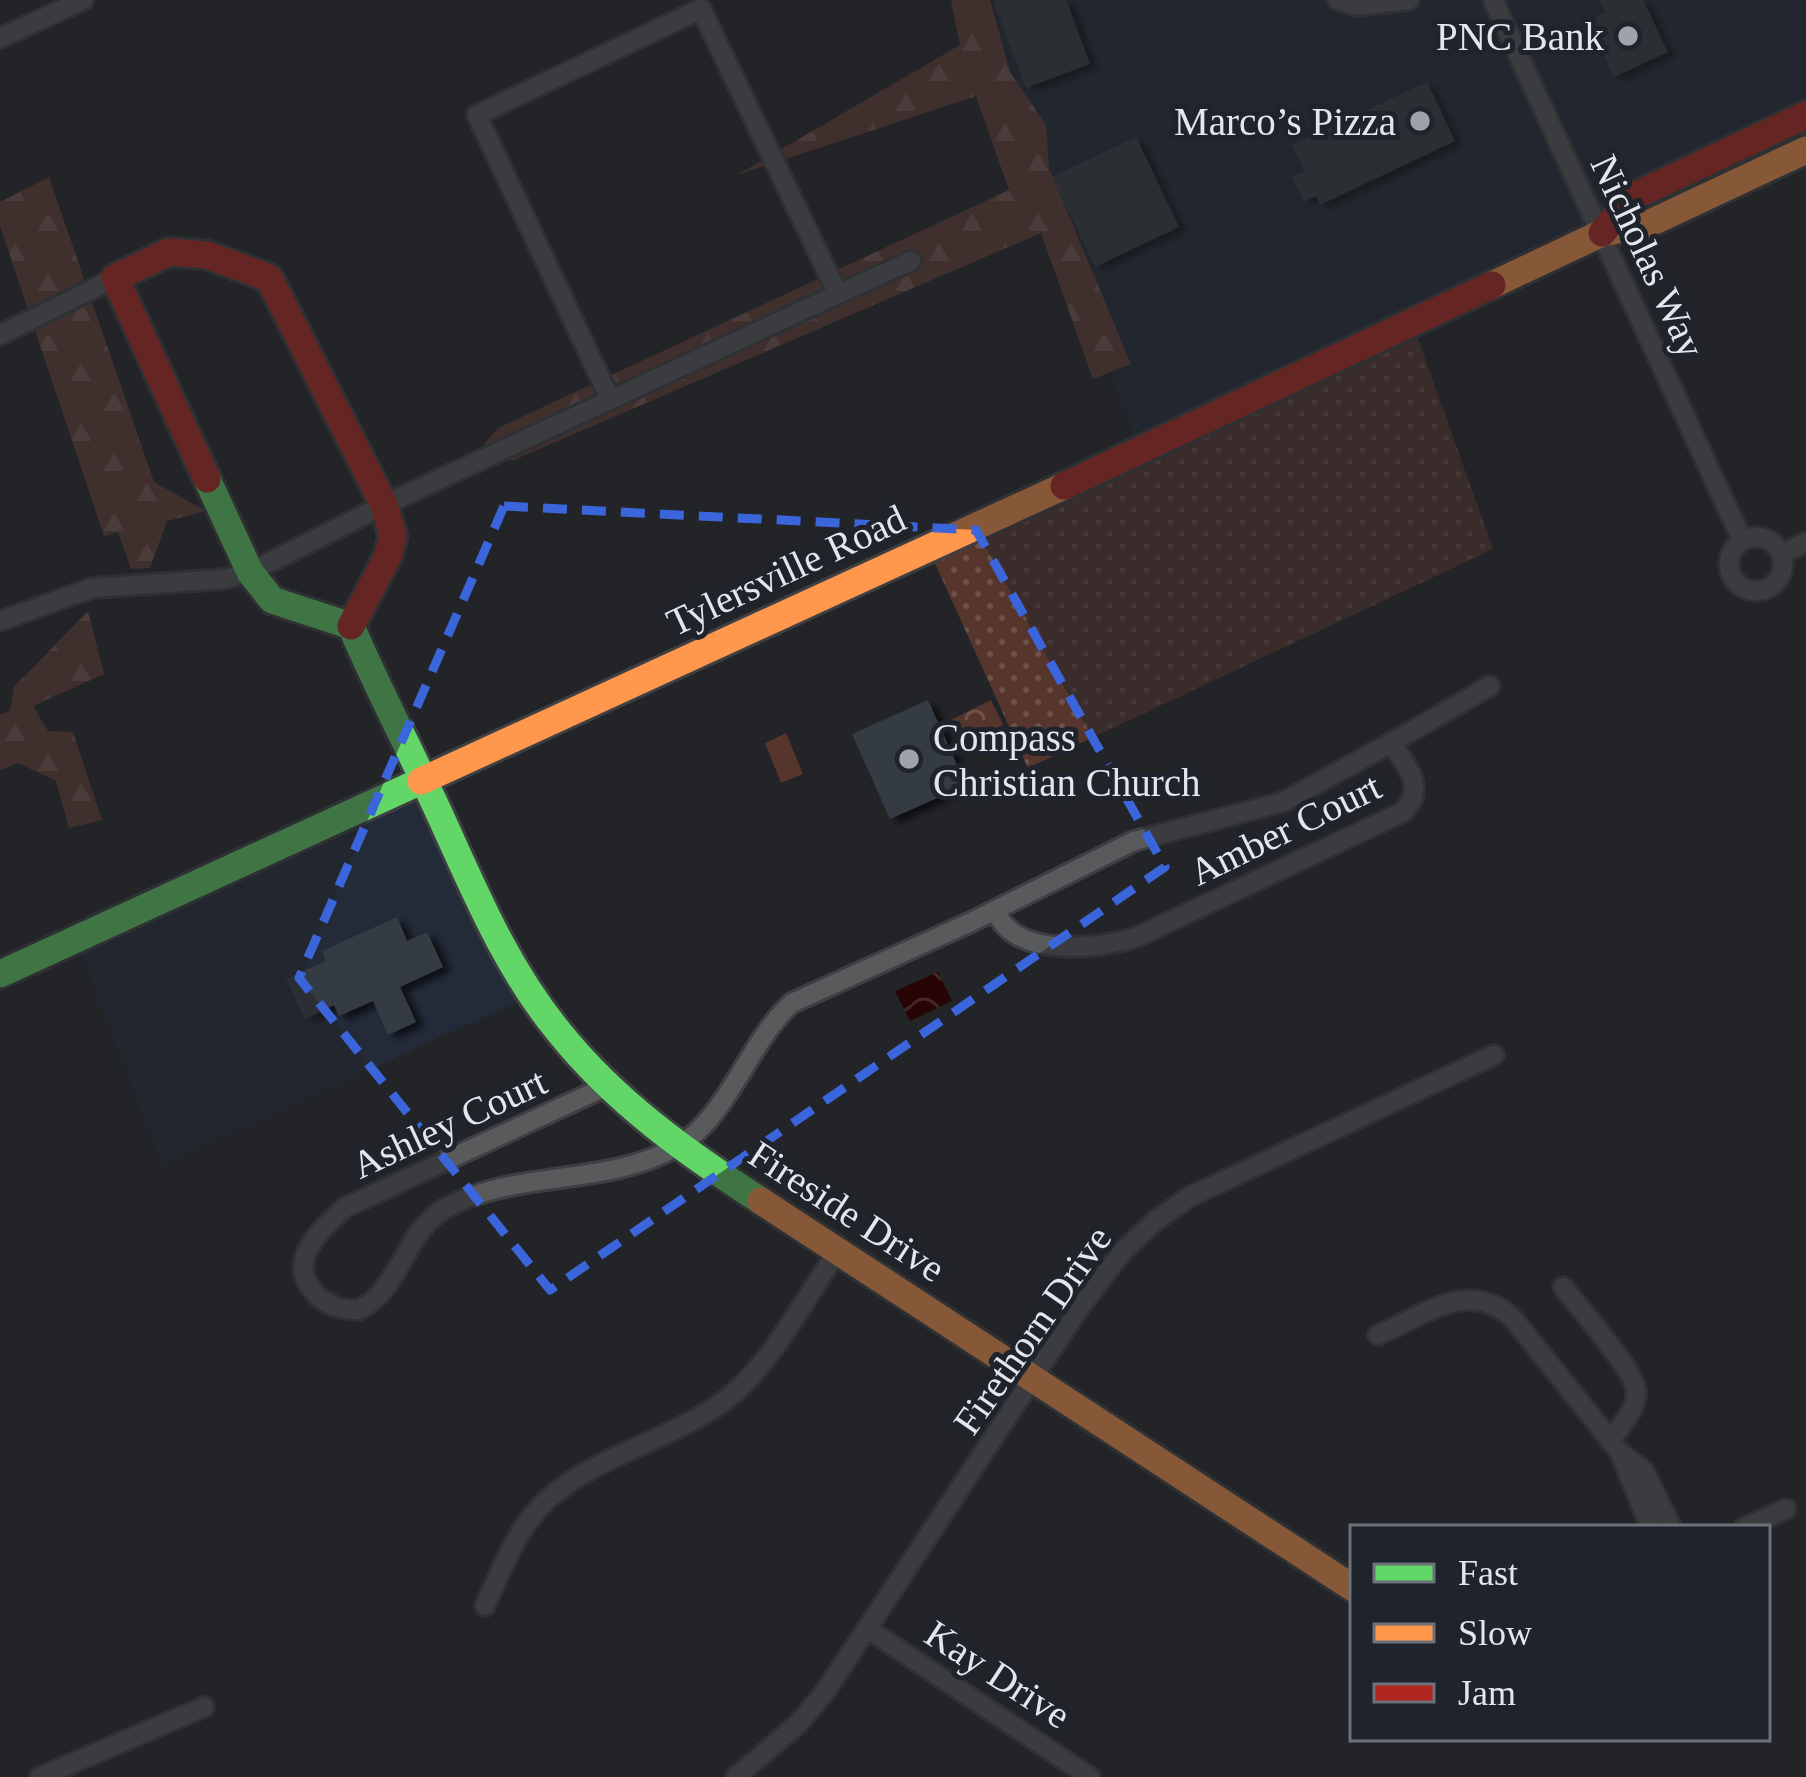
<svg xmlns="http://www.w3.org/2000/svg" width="1806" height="1777" font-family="'Times New Roman',serif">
<defs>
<pattern id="grass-dots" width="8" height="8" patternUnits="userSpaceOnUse" patternTransform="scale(3)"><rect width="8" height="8" fill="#56352d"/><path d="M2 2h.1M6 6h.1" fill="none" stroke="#6e524c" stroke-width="1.8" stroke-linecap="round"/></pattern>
<pattern id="forest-firs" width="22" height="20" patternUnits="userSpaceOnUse" patternTransform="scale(3)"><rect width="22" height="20" fill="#653e34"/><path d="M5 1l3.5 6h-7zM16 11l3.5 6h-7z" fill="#7b5a52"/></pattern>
<pattern id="park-crowns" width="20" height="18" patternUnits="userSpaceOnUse" patternTransform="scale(3)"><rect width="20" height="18" fill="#56352d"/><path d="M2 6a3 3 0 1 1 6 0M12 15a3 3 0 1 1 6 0" fill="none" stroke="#6e524c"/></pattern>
<pattern id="water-waves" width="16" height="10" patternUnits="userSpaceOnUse" patternTransform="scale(3)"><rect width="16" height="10" fill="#260504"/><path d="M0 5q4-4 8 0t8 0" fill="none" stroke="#452929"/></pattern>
<filter id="shadow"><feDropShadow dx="8" dy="4.5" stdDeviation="3" flood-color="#0009"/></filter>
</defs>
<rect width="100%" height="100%" fill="#222428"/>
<path fill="#232a38" d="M973 0H1806V115L1632 197 1602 233 1140 451Z
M423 780 532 995 162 1165 76 939Z"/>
<path fill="url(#grass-dots)" d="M1412 322 1493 549 1028 768 928 548Z"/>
<path fill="url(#forest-firs)" d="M951 0H990L1010 72 1046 125 1049 168 1131 364 1093 379 1041 233 514 460 474 456 498 428 1009 190 976 96 737 175 960 45Z
M49 177 154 482 206 511 167 521 150 568 131 569 118 532 104 536 0 226V202Z
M88 611 104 674 33 706 48 731 73 732 102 820 69 828 56 781 18 763 0 770V715L10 711 14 687Z"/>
<path fill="url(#park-crowns)" d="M991 700 1003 725 963 745 951 720Z"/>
<path fill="#56352d" d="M786 733 803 774 781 783 765 743Z"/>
<path fill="url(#water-waves)" d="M938 972 952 1001 910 1021 895 991Z"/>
<path fill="#363b43" filter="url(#shadow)" d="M993 0H1066L1090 64 1026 88Z
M1600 0H1643L1668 52 1614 77 1588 21 1606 12Z
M1427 82 1455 141 1320 205 1316 196 1304 201 1292 177 1305 171 1292 145Z
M1136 137 1179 227 1095 267 1052 177Z
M928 700 966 785 890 819 852 734Z
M397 917 407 941 427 932 443 967 400 987 416 1022 388 1035 373 1001 339 1016 334 1005 305 1019 286 979 326 961 322 951Z"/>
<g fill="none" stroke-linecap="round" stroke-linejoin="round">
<g stroke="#3e3f43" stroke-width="24">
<path id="street" d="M1338 0 1357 6 1409 0
M1493 0 1742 540
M0 38 83 0
M838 294 911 261
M0 335 115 278
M1729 564a27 27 0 1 1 54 0a27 27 0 1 1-54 0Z
M1782 554 1806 542
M0 621 92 588 225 579 250 572 384 505 838 294 701 9 477 115 610 399
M1391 743 1490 686
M607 1086 346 1207C322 1228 284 1261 315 1293 327 1306 340 1310 358 1310 400 1292 404 1231 446 1208 516 1169 608 1187 678 1146 728 1117 749 1041 792 1003L971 922 1134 841 1283 802 1391 743C1407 766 1427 788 1403 812L1137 937C1099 949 1012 959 996 910
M1563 1287C1578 1306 1634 1370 1636 1390 1638 1408 1620 1427 1610 1441
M1378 1335C1424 1315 1473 1276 1515 1321L1619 1451 1644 1471 1672 1528
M1619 1451 1651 1528
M1744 1528 1786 1509
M485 1606C500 1573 514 1536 538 1509 588 1455 670 1443 728 1398 774 1361 804 1299 838 1251
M868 1629 1090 1777
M40 1777 204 1707
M736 1777 798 1724 825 1692 1080 1307 1123 1251 1154 1222 1189 1197 1494 1055"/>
</g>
<g stroke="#3e3f43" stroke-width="33">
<path id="fast" d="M207 479 250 572 272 600 351 626C376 685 406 742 433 800 470 879 502 963 559 1032 615 1102 687 1153 761 1201
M0 974 421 781"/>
</g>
<g stroke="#3e3f43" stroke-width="33">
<path id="slow" d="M1492 285 1602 233 1646 225 1806 150
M421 781 1064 486
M761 1201 1353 1588"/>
</g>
<g stroke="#3e3f43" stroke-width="33">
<path id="jam" d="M1602 233 1632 197 1806 115
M207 479 115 278 169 252 207 255 269 278 384 505 393 536 388 556 351 626
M1064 486 1492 285"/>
</g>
<use href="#street" stroke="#585a5b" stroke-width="18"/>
<use href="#fast" stroke="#63d668" stroke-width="27"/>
<use href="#slow" stroke="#ff974d" stroke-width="27"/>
<use href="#jam" stroke="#b3261e" stroke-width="27"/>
</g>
<path d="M0 0H1806V1777H0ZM504 506 976 530 1165 867 550 1290 299 978Z" fill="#222428" fill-opacity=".55" fill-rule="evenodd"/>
<path fill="none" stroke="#3b65db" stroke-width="9" stroke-dasharray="24 15" stroke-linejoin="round" d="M504 506 976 530 1165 867 550 1290 299 978Z"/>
<g fill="#9fa2a8" stroke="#1e232c" stroke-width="4.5">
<circle cx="1628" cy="36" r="12"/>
<circle cx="1420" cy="121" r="12"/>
<circle cx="909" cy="759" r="12"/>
</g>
<g text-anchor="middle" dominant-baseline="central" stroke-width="10" stroke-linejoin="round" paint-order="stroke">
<g font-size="39" fill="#e2e6ed" stroke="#1e232c" text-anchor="end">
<text x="1604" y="36">PNC Bank</text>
<text x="1396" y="121">Marco’s Pizza</text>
<text x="933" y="737" text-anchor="start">Compass<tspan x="933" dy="45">Christian Church</tspan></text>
</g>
<g font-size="39" fill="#e2e6ed" stroke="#1e232c">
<text transform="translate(1648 256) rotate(65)">Nicholas Way</text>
<text transform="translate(786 570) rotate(-25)">Tylersville Road</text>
<text transform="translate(1285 829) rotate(-26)">Amber Court</text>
<text transform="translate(449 1123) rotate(-25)">Ashley Court</text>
<text transform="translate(847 1211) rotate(33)">Fireside Drive</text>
<text transform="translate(1032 1330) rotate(-55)">Firethorn Drive</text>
<text transform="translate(998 1674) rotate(33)">Kay Drive</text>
</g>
</g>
<rect x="1350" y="1525" width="420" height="216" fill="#1e232c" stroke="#6c7179" stroke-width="3"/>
<rect x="1374" y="1564" width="60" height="18" fill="#63d668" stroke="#6c7179" stroke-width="3"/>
<text x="1458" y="1585" font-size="36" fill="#e2e6ed">Fast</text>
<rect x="1374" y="1624" width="60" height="18" fill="#ff974d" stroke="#6c7179" stroke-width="3"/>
<text x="1458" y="1645" font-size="36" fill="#e2e6ed">Slow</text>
<rect x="1374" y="1684" width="60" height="18" fill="#b3261e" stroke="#6c7179" stroke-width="3"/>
<text x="1458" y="1705" font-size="36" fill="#e2e6ed">Jam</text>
</svg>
